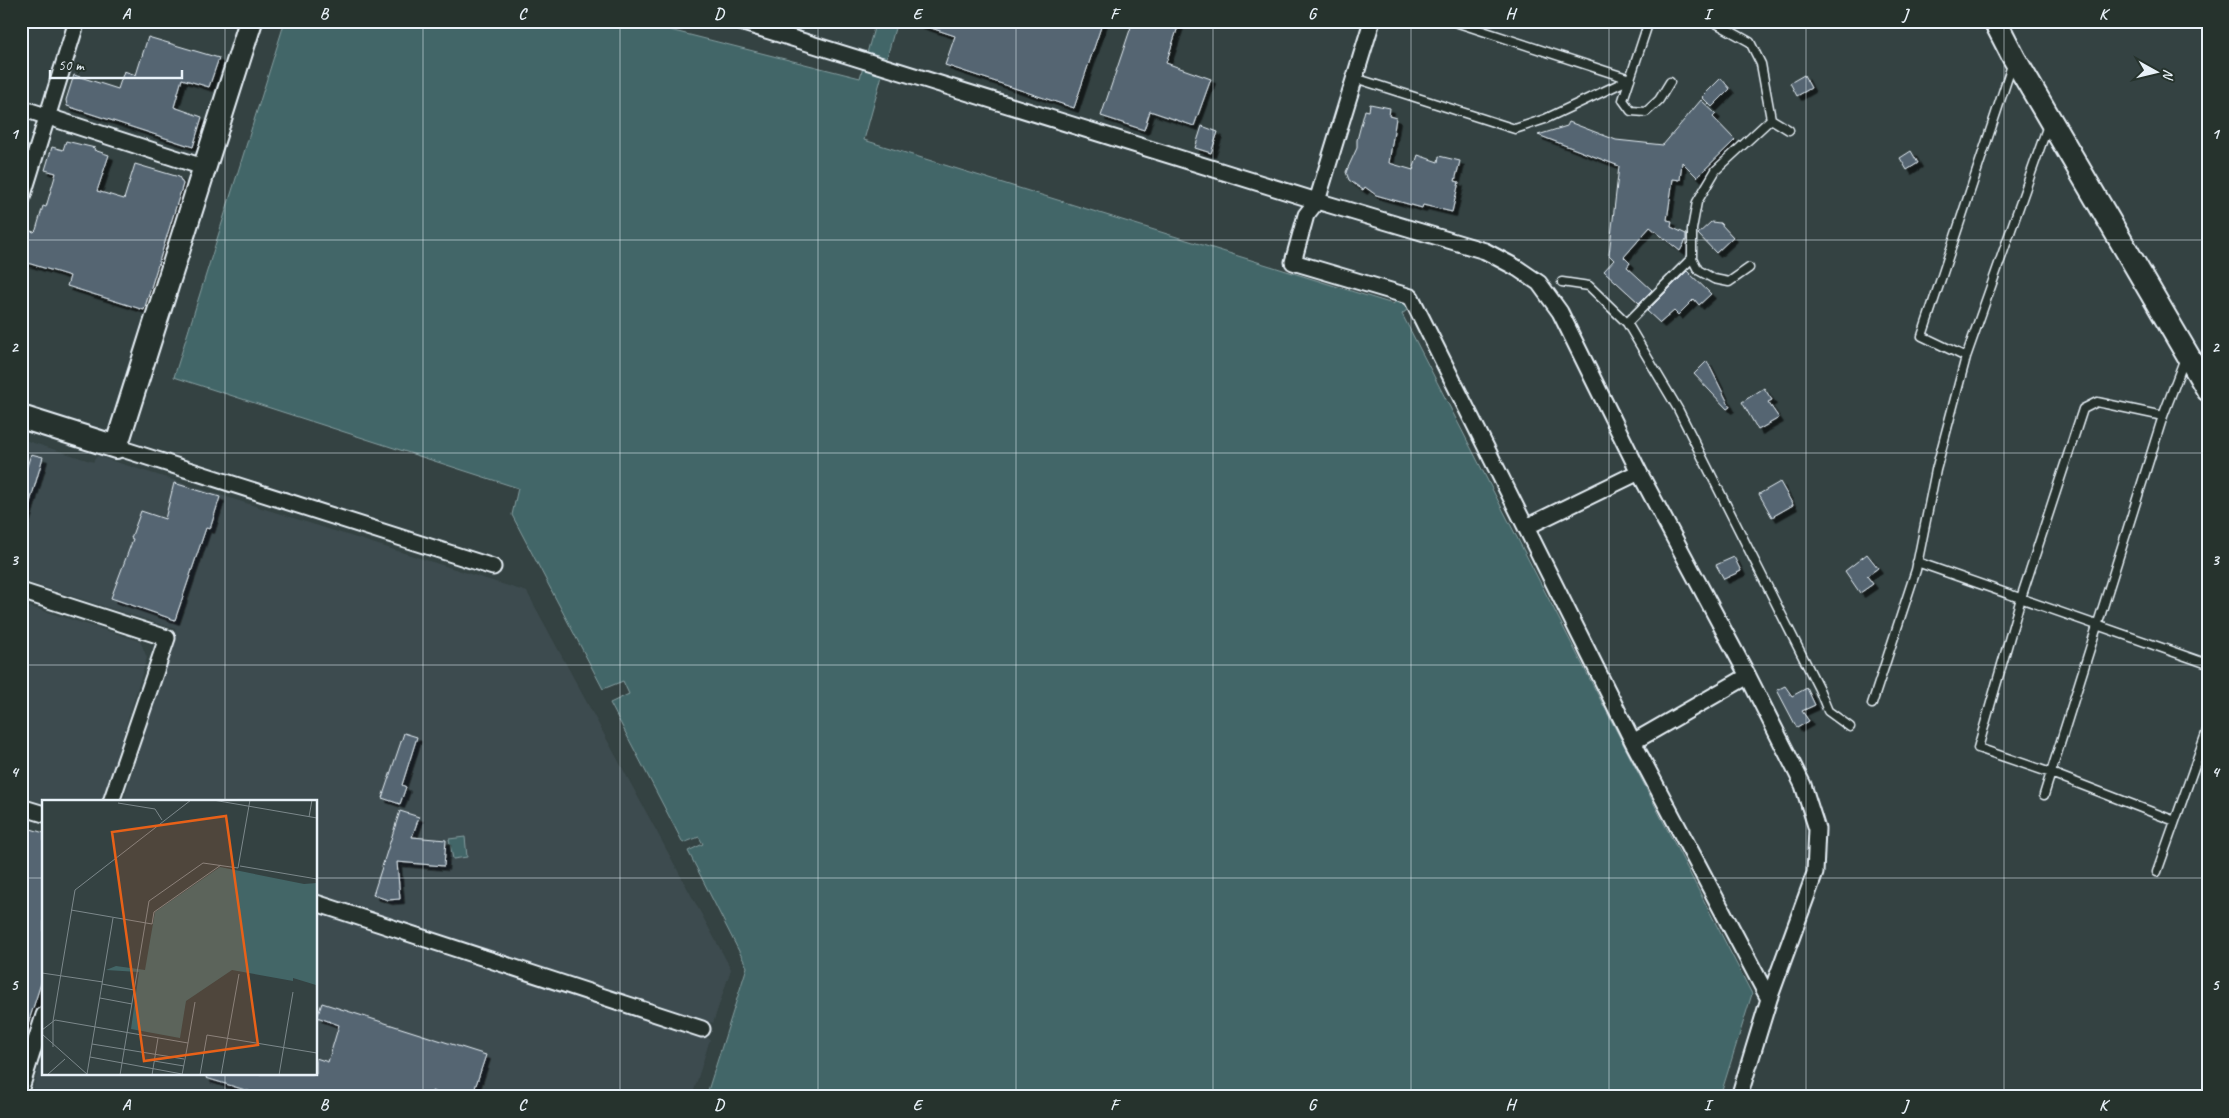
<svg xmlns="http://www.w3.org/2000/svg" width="2229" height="1118" font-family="Caveat,sans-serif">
<defs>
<filter id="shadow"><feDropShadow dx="4.5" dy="4.5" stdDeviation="0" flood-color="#0009"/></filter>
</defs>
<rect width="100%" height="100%" fill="#344242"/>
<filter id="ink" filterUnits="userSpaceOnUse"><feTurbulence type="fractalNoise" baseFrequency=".02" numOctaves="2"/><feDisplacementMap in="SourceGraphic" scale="10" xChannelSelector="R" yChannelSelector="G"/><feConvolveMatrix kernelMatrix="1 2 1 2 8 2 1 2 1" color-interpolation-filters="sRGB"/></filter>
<g filter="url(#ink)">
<path fill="#3e4c50" d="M21 439 93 462 97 456 527 592 731 969 713 1023 316 893V802H123L176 629 21 580Z
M21 604 140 641 147 658 102 802 44 803 21 796Z
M316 912 710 1039 692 1097H30L44 1053V1074H316Z"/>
<path fill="#436667" stroke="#859ea1" d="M285 21H642L674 31 860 78 876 21H897L864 140 1393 304 1400 298 1407 310 1402 314 1752 994 1720 1097H706L747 967 688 851 703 844 699 837 683 843 610 703 629 694 623 681 603 689 512 515 518 488 174 377Z
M465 837 467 857 453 859 449 839Z"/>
<path fill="#546572" stroke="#e8f1f8" filter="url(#shadow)" d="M920 21H1103L1074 108 945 65 955 36 919 24Z
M1133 21H1180L1166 63 1211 79 1194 126 1150 111 1144 130 1101 116Z
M148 37 219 58 209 87 182 79 174 107 202 117 193 147 67 106 66 100 74 75 118 89 124 71 136 75Z
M1804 75 1811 88 1797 96 1790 83Z
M1721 78 1730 89 1712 107 1702 97Z
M1701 100 1716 114 1713 117 1735 140 1697 177 1682 162 1680 180 1673 179 1667 220 1672 221 1671 227 1686 234V240L1680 251 1650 227 1624 257 1630 263 1627 267 1652 290 1639 303 1604 271 1614 260 1609 255 1619 166 1538 135 1567 126 1569 122 1616 140 1663 145Z
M1370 104 1390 108 1389 116 1396 118 1389 163 1413 170 1418 155 1438 162 1439 156 1460 161 1455 181 1459 182 1452 212 1423 205 1422 208 1376 195 1365 187 1363 190 1349 180 1346 172 1357 148V140L1365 110 1369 111Z
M1202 126 1218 132 1211 153 1195 148Z
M66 141 95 148 94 150 109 155 97 191 124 199 135 164 179 177 183 184 144 310 67 286 70 276 21 261V238L24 229 34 232 36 230 43 206 46 207 56 173 45 170 52 147 63 150Z
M1911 151 1918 163 1907 170 1900 158Z
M1711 222 1720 223 1733 237 1716 253 1698 234Z
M1687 271 1711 294 1699 305 1694 299 1678 315 1674 311 1660 323 1647 311Z
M1707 361 1730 407 1727 409 1694 374Z
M1764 388 1772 400 1768 402 1779 418 1758 430 1742 402Z
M31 454 43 457 25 520 21 519V485Z
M1780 482 1793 505 1772 517 1759 494Z
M174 483 220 497 210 529 206 528 175 620 111 598 133 539 131 538 141 511 165 519Z
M1867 554 1878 568 1867 576 1873 584 1860 593 1845 571Z
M1734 557 1741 571 1724 579 1716 565Z
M1785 686 1792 696 1807 688 1815 705 1802 711 1809 721 1797 728 1777 690Z
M404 733 417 737 402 785 406 787 400 804 382 798Z
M400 811 419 817 412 837 446 840 444 866 397 862 400 899 388 900 373 895Z
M21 826 44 833V974L24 1036 21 1035Z
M322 1003 486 1055 472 1097H451L432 1091 431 1097H268L206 1078 207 1074H316V1058L328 1062 339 1025 317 1017Z"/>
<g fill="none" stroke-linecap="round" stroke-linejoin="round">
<g stroke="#e8f1f8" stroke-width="11">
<path id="lane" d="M1452 21 1630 79
M1649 21 1623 100 1631 111 1646 112 1659 100 1670 82
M1712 21 1750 42 1761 64 1771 119
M1355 78 1515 129 1545 119 1630 79
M1749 268 1729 282 1714 279 1698 270 1692 258V229L1697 202 1716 170 1771 119 1789 130
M1562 282 1589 286 1627 323 1678 409 1819 689 1828 711 1850 727
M1627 323 1692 258
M1966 357 1922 336 2012 65
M2163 416 2097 402 2083 409 2021 598 1978 748 2051 773 2175 821
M1917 562 2208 664
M1872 704 1916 570 1936 470 1966 357 2048 125
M2044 795 2163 416 2185 358
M2157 872 2208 728"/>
</g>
<g stroke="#e8f1f8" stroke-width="19">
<path id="street" d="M737 21 1317 201 1485 251 1517 268 1539 283 1560 312 1639 472 1748 676 1803 785 1817 829 1815 873 1769 999 1739 1097
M1372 21 1317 201 1306 215 1293 262 1411 297 1633 742 1769 999
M21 108 203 167
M21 201 77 21
M116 447 493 567
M1526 527 1639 472
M21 591 167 638 111 802
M1633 742 1748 676
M21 807 44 814
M316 903 702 1029
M21 1088 44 1015"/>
</g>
<g stroke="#e8f1f8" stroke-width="26">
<path id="secondary" d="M1995 21 2014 58 2208 390
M21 417 116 447 251 21"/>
</g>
<use href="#lane" stroke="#26332d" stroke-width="8"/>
<use href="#street" stroke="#26332d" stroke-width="15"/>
<use href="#secondary" stroke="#26332d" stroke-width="22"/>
</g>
</g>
<path fill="none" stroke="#e8f1f8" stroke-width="1" stroke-opacity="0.55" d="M225 21V802M423 21V1097M620 21V1097M818 21V1097M1016 21V1097M1213 21V1097M1411 21V1097M1609 21V1097M1806 21V1097M2004 21V1097M21 240H2208M21 453H2208M21 665H2208M21 878H44M316 878H2208M225 1074V1097"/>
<g transform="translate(42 800)">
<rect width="275" height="275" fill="#344242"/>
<path d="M178 67 262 84 275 83 274 185 251 178V181L190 170 144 201 138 238 89 229 97 172 64 170 74 166 103 170 113 112Z" fill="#436667"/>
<path fill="none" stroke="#7c888b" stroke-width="1" d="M171 0 275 18M76 3 113 9 120 20M267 17 270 0M198 66 275 79M29 110 110 124 112 112 179 65M0 173 61 182M60 184 92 190M58 198 90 204M0 230 13 220 146 243 140 275M0 234 46 275M146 243 153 202M50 244 142 259M11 247V221L33 90 149 0M48 257 140 274M112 261 142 266M45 274 71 118M5 275 23 259M78 275 107 101 161 63 196 68 208 0M110 275 116 238M158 275 165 235 275 253M179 275 197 174M237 275 251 192"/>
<path fill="#e86118" fill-opacity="0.15" stroke="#e86118" stroke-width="2.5" d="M184 16 216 245 102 261 70 32Z"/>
<rect width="275" height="275" fill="none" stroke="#e8f1f8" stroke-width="2.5"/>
</g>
<rect width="2229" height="1118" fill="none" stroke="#26332d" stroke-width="55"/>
<g transform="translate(2156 72) rotate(98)" stroke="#26332d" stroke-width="4" paint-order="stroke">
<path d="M0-4L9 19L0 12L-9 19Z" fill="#e8f1f8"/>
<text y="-8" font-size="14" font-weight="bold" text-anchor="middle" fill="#e8f1f8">N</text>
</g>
<path d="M50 70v8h132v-8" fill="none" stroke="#e8f1f8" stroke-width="2.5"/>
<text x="58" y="70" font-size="15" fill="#e8f1f8" stroke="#26332d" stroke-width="4" paint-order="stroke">50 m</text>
<rect x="28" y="28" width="2174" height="1062" fill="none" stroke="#e8f1f8" stroke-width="2"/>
<g font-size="16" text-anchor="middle" font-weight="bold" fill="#e8f1f8">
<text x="126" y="19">A</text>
<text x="324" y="19">B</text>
<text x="522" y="19">C</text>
<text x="719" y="19">D</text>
<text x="917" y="19">E</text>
<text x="1114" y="19">F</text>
<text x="1312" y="19">G</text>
<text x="1510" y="19">H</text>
<text x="1707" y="19">I</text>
<text x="1905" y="19">J</text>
<text x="2103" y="19">K</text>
<text x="14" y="139">1</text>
<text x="2215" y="139">1</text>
<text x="14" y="352">2</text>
<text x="2215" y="352">2</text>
<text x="14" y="565">3</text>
<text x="2215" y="565">3</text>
<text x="14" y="777">4</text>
<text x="2215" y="777">4</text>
<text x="14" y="990">5</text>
<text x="2215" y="990">5</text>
<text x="126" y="1110">A</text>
<text x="324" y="1110">B</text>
<text x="522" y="1110">C</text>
<text x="719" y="1110">D</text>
<text x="917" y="1110">E</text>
<text x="1114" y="1110">F</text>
<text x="1312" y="1110">G</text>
<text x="1510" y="1110">H</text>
<text x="1707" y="1110">I</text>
<text x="1905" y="1110">J</text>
<text x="2103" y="1110">K</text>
</g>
</svg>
